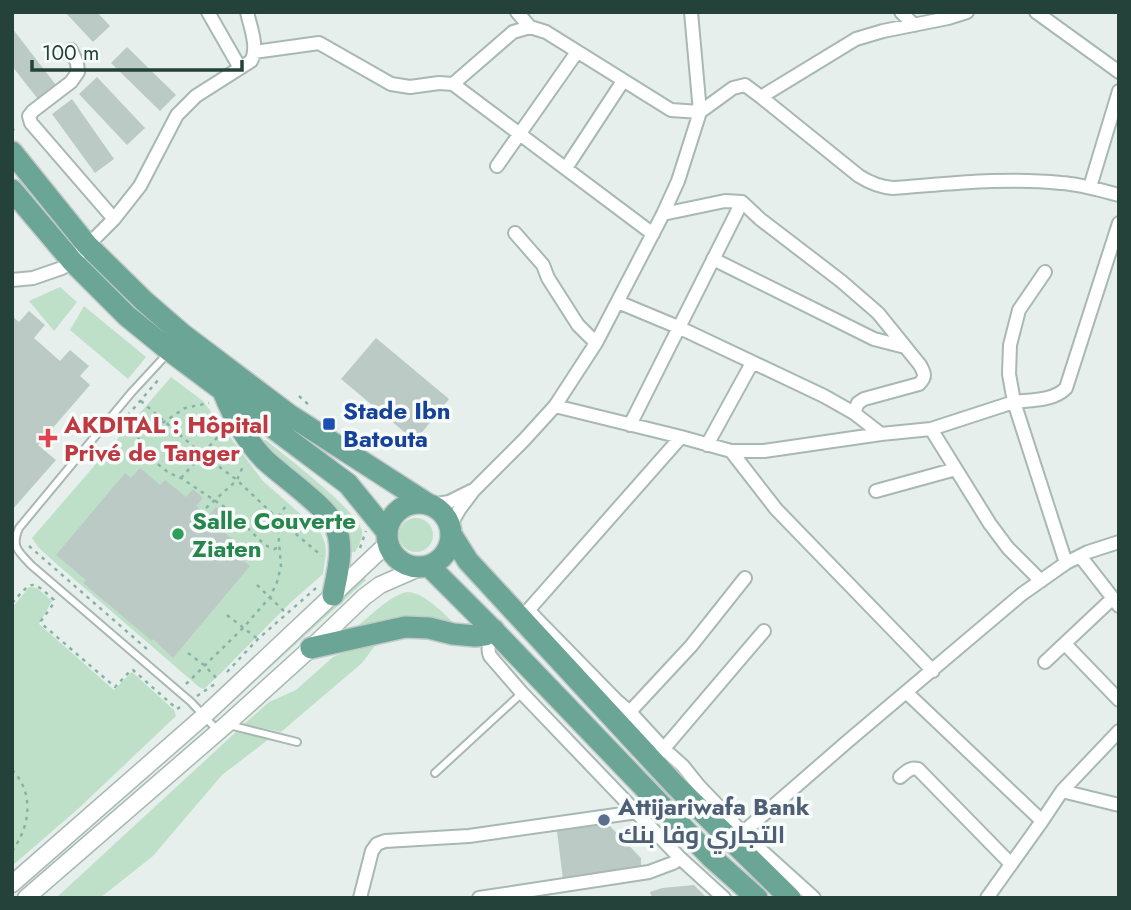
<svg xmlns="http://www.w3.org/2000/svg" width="1131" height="910" font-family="Jost,Cairo,sans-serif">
<rect width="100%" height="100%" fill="#e6efeb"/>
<path fill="#bfe0c8" d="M60 287 77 302 54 331 29 301Z
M84 306 146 357 128 379 70 330Z
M171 377 203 401 263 481 320 531 325 543 326 553 323 574 290 603 221 673 204 689 199 687 52 560 38 547 32 538Z
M261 440H266C284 455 359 512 362 531 363 538 359 546 355 552H351L348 550Z
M399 535a17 17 0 1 1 34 0a17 17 0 1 1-34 0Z
M364 578 366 580 229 705 228 703 235 696Z
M29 587 37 588 52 601 39 624 114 690 132 672 174 710 176 716 79 808 12 866V608Z
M408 592C426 593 447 617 460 629L357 627 361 623C374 613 392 594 408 592Z
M379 640 362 663 281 732 244 724 269 702 296 690 333 657 357 647Z
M200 729 96 823 44 866 12 895V892Z
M236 732 269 739 222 775 153 856 100 898H56Z"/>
<path fill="#bbcac4" d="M65 12H97L110 26 93 42Z
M12 28 59 89 41 103 12 66Z
M127 47 176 95 160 111 111 63Z
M97 77 145 128 127 145 79 94Z
M72 99 114 159 95 173 52 114Z
M29 311 45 325 34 338 60 361 70 350 89 366 80 376 90 385 38 445 56 460 12 510V316L19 322Z
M376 338 449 399 415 441 341 379Z
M140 468 160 485 165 480 186 497 193 489 203 498 196 506 208 516 216 507 227 516 217 527 235 541 229 548 250 566 173 658 153 639 152 641 83 583 86 580 56 555 125 473 131 478Z
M604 820 641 858V866L563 880 557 831Z
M694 885 707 898H652L650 892 662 888Z"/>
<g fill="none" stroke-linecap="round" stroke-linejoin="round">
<g stroke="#a8b8b2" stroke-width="10">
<path id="service" d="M168 353 131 393 19 528C11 547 18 551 31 565L191 702 218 731
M229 725 297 742
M435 773 522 693"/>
</g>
<g stroke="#a8b8b2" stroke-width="16">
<path id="minor" d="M208 12 240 68
M517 12 530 27
M901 12 914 25
M1036 12 1119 72
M71 50 77 63 78 72 71 82 33 111 29 116 31 123 114 219
M254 52 319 43 391 84 410 87 439 83 453 84 653 234
M453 84 513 32 530 27 546 32 671 110 700 112 733 88 745 85 761 97 859 176C870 183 880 187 893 188 948 184 1005 177 1061 183 1080 184 1100 190 1119 195
M761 97 856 39 883 31 948 18 967 12
M497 166 577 52
M566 168 623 81
M1090 187 1119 91
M663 214 725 201 742 202 760 219 841 281 878 313 920 365C925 374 926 377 919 384L864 399 858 403 854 413
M515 233 543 265 548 278 578 325 596 343
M713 259 874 339 905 347
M12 280 33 278 62 268 72 261 114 219 140 186 177 115 196 96 251 61C259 48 250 26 247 12
M618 302 678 327 824 396 854 413 881 434
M555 406 681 437 731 451H764L881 434 931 429 1014 402 1009 374 1010 345 1019 310 1045 272
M630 425 742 202
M931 429 990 524 1008 548 1041 581
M707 445 752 363
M731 451 776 509 933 671
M876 491 956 469
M431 505 449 502 471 491
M450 526 459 510 474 490 524 440 555 406 596 343 663 214 678 181 700 112 691 12
M1080 556 1119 606
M1066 563 1014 402C1030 400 1054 401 1066 388L1119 223
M528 610 616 700 630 712 664 749 683 766 699 786 725 813 742 833 814 898
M524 615 681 437
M496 633C490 640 486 647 490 656L522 693 680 858 724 898
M1065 644 1119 700
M1045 662 1113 598
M906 692 1042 821
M625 717 691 646 745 578
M660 753 764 631
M900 777C906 772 910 767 918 769L1010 863
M1062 791 1119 805
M733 841 848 741 1022 594 1066 563 1088 552 1119 542
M360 898 372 851 377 844 385 841 469 836 637 812
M479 898 649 872 673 863 680 858
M987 898 1042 821 1062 791 1119 731"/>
</g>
<g stroke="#a8b8b2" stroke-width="19">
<path id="tertiary" d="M12 884 204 716 388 543
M26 898 227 724 311 648 364 597 380 585 419 568"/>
</g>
<g stroke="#c2cac8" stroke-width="24">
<path id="primary" d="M12 152 87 245 144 301 182 334 288 414 428 504
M12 190 72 261 127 316 170 351 348 484 387 532
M223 391C233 416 246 441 265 460 282 476 327 507 335 526 345 547 337 574 333 595
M387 535a32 32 0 1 1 64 0a32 32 0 1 1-64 0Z
M451 534 468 561 674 784 790 898
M429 566 496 633 711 857 757 898
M311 648 405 627 429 628 453 634 475 636 485 635 494 630"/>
</g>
<path stroke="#86b3a5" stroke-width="2.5" stroke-dasharray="3.5 5" stroke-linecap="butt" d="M12 128 17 135
M299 396 310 406
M141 401 202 454 237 480 277 518 322 556
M122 422 159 379
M119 425 130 431 138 433 139 442 142 449 154 461 169 473 181 478 229 510 265 545 274 549 279 547
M139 433 164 422 185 408 209 403
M181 478 223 431
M206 508 237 480 244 464
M29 546 148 650
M360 548 366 531
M257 585 287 614
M12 603C33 580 31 579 54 600V603L41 621 42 624 115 687 131 670H133L177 709 180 707
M227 615 259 640
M188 653 204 665 219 681
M227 672 258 639 316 588
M186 684 244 627 270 597 277 582 281 566 277 518 288 503
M197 696 215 684
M12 770C35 793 30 827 12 851"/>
<use href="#service" stroke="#fff" stroke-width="6"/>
<use href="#minor" stroke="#fff" stroke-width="12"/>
<use href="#tertiary" stroke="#fff" stroke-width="16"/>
<use href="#primary" stroke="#6aa596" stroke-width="21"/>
</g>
<rect fill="#1a4fb4" stroke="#f7fbf9" stroke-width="2.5" x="322" y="417" width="14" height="14" rx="3.5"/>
<path fill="#e0444e" stroke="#f7fbf9" stroke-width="2.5" d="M44.5 427.5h7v7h7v7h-7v7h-7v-7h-7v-7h7z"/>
<circle fill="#2e9e5b" stroke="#f7fbf9" stroke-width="2.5" cx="178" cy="534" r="7"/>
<circle fill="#5c6f8a" stroke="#f7fbf9" stroke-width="2.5" cx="604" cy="820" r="7"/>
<g text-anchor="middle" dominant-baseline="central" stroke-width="7" stroke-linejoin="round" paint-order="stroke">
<g font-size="24" font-weight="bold" fill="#164399" stroke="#f7fbf9" text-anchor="start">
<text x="343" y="410">Stade Ibn<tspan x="343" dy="28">Batouta</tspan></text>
</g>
<g font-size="24" font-weight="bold" fill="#be3a42" stroke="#f7fbf9" text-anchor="start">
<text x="64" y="424">AKDITAL : Hôpital<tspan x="64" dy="28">Privé de Tanger</tspan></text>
</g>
<g font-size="24" font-weight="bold" fill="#27864d" stroke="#f7fbf9" text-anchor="start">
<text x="192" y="520">Salle Couverte<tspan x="192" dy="28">Ziaten</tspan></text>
</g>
<g font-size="24" font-weight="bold" fill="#4e5e75" stroke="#f7fbf9" text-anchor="start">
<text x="618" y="806">Attijariwafa Bank<tspan x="618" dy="28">التجاري وفا بنك</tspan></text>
</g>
</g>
<rect width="1131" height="910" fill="none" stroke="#24423a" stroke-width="28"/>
<path d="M32 60v10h210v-10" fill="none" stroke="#24423a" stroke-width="3.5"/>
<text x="42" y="60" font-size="21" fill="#24423a" stroke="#f7fbf9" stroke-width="5" paint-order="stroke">100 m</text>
</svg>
